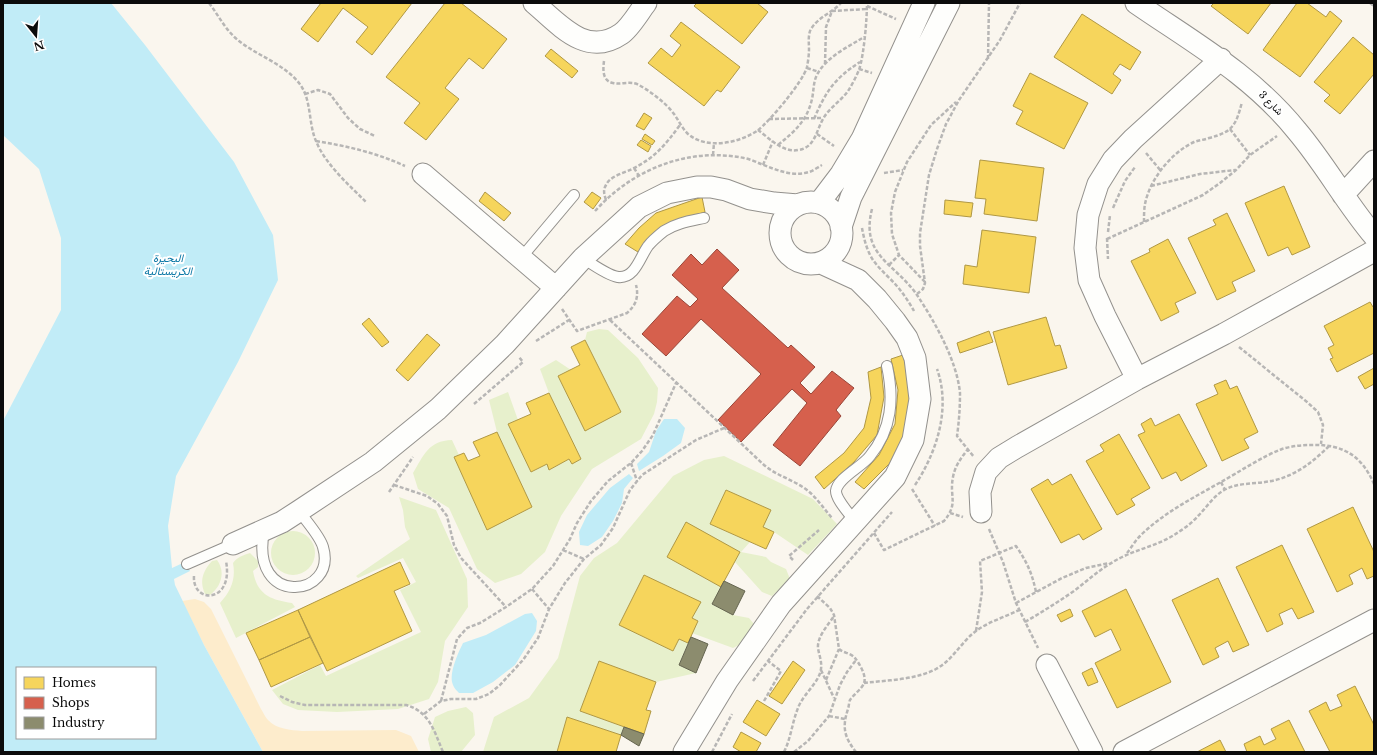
<svg xmlns="http://www.w3.org/2000/svg" width="1377" height="755" font-family="'Libre Baskerville',Vazirmatn,serif">
<rect width="100%" height="100%" fill="#faf6ee"/>
<path fill="#e7f0cc" d="M599 329 608 330 638 358 658 388 657 402 654 414 641 439 592 469 561 516 545 552 521 574 495 583 477 569 449 508 418 489 413 473C424 455 428 441 452 440L459 455 454 457 487 529 532 507 497 432 489 400 508 392 518 420 508 424 531 472 547 464 550 470 569 459 572 464 581 459 549 393 540 369 556 360 571 370 558 376 585 430 621 412 585 340 587 332Z
M724 456 813 499 837 524 808 555 774 532 763 527 771 510 726 490 710 524 750 542 741 552 766 557 771 562 786 569 790 579 772 596 762 592 735 562 740 552 686 523 667 557 721 587 712 604 733 615 749 618 754 624 745 642 733 648 692 633 698 621 692 618 700 602 644 575 619 625 673 651 679 639 688 643 679 665 696 673 656 682 599 661 580 711 624 727 621 735 567 717 557 752H483L494 717 529 698 558 658 580 576 594 558 617 543 673 476 704 460Z
M399 497 436 510 467 579 468 607 445 641 438 682 429 699 398 709 337 712 298 710 283 704 272 690 320 665 326 676 421 632 400 590 416 582 403 558 358 578 356 576 410 539 405 527 403 510Z
M271 553a22 22 0 1 1 44 0a22 22 0 1 1-44 0Z
M250 553 258 561V567L253 571C257 595 271 600 292 603L295 607 236 638 220 603C231 591 236 579 233 563 237 557 244 555 250 553Z
M217 560C226 572 221 587 210 595L205 594C199 581 203 571 212 561Z
M466 707 473 713 475 735 461 752H431L428 739 435 717 448 711Z"/>
<path fill="#fdeccc" d="M195 599 204 602 211 609 261 709C263 712 265 717 268 720 276 729 291 730 302 731L396 730 411 736 419 752H263L204 645 182 601Z"/>
<path fill="#c1ecf7" fill-rule="evenodd" d="M3 3H111L145 45 234 162 273 235 278 280 238 362 176 476 168 526 172 568 185 562 190 571 174 579 175 585 204 645 263 752H3V421L61 310V238L39 169 3 135ZM17 668H155V738H17Z
M664 419H677L685 428 681 443 663 456 639 471 637 464 649 452 656 431Z
M629 474 633 478 624 489 622 503 613 521 602 537 588 546 580 545 579 532 587 515 610 488Z
M532 613 537 621 536 631 515 665 493 682 473 693H459C457 691 454 688 453 685 448 675 458 653 463 643L486 635 525 614Z"/>
<path fill="#f6d55c" stroke="#b09844" d="M321 3H412L372 55 356 42 368 27 343 8 318 42 301 29Z
M445 3H461L507 39 483 69 469 58 445 88 459 99 426 140 404 123 420 103 386 77Z
M697 3H757L768 12 742 44 694 6Z
M1214 3H1271L1248 34 1211 6Z
M1297 3H1307L1326 17 1330 11 1342 21 1300 77 1263 50Z
M1082 14 1141 52 1130 70 1120 64 1113 74 1121 80 1112 94 1054 57Z
M681 22 740 67 721 92 717 90 704 106 648 63 661 48 672 57 681 45 670 36Z
M1353 37 1374 55V74L1340 114 1324 101 1330 95 1314 82Z
M551 49 578 71 572 78 545 56Z
M1030 73 1088 103 1064 149 1016 124 1023 111 1013 106Z
M644 113 652 118 644 130 636 126Z
M645 134 655 141 652 145 642 139Z
M641 140 651 146 648 152 637 145Z
M980 160 1044 168 1037 221 984 214 986 199 975 198Z
M1284 186 1310 247 1292 255 1288 247 1268 256 1245 203Z
M485 192 511 213 504 221 479 201Z
M592 192 601 198 593 209 584 202Z
M702 197 705 212 667 224 650 237 638 252 625 244 639 228 656 213Z
M945 200 973 203 971 217 944 214Z
M1227 213 1255 271 1232 282 1236 291 1217 300 1188 238 1216 225 1213 220Z
M982 230 1036 237 1029 293 963 284 965 265 977 267Z
M1168 239 1196 293 1175 303 1179 312 1161 321 1131 261 1150 252 1149 249Z
M1370 302 1373 307H1374V353L1337 372 1330 359 1333 358 1328 348 1334 345 1324 326Z
M1046 317 1055 346 1060 345 1067 368 1008 385 993 332Z
M369 318 389 342 382 347 362 324Z
M989 331 993 342 960 353 957 343Z
M427 334 440 345 408 381 396 370Z
M585 340 621 412 585 431 558 376 580 365 571 347Z
M903 355 911 388 907 430 890 463 864 489 855 482 879 455 895 424 898 390 891 359Z
M881 367 884 397 877 435 854 462 824 489 815 477 844 453 864 428 871 398 868 372Z
M1374 368V384L1365 389 1358 377Z
M1226 380 1230 389 1237 386 1258 432 1244 439 1249 448 1222 461 1196 404 1218 394 1214 385Z
M549 393 581 459 572 464 569 459 549 470 547 464 531 472 508 424 531 414 526 403Z
M1179 414 1207 466 1181 481 1176 472 1162 479 1138 435 1145 432 1141 424 1151 418 1155 426Z
M497 432 532 507 487 530 454 457 464 453 468 461 480 456 473 442Z
M1119 434 1150 488 1131 499 1135 505 1117 515 1086 461 1104 451 1100 445Z
M1071 474 1102 529 1083 540 1079 534 1061 543 1031 489 1048 479 1052 485Z
M726 490 771 510 763 527 774 532 766 549 710 524Z
M1353 507 1374 552V576L1367 579 1362 568 1349 575 1353 584 1337 592 1307 529Z
M686 522 740 552 721 587 667 557Z
M1282 545 1314 612 1298 619 1292 608 1279 614 1283 624 1267 632 1236 567Z
M400 562 410 584 394 591 412 631 327 671 298 610Z
M644 575 701 602 692 618 698 621 688 643 679 639 673 651 619 625Z
M1218 578 1249 645 1233 652 1228 641 1215 648 1219 657 1203 665 1172 600Z
M1126 589 1171 682 1117 708 1095 663 1121 650 1111 629 1095 637 1082 611Z
M1070 609 1073 616 1061 622 1057 615Z
M298 610 310 637 259 660 246 633Z
M310 637 323 663 271 687 259 660Z
M599 661 656 682 646 710 651 711 644 734 580 711Z
M793 661 805 670 782 704 769 696Z
M1092 668 1098 682 1088 686 1082 673Z
M1355 686 1374 725V752H1330L1309 711 1326 702 1330 711 1342 706 1337 695Z
M757 700 780 714 766 736 743 722Z
M567 717 621 735 616 752H557Z
M1289 720 1305 752H1247L1244 744 1260 736 1264 745 1276 739 1271 729Z
M741 732 761 743 756 752H741L733 747Z
M1220 740 1226 752H1197Z"/>
<path fill="#d6604d" stroke="#994639" d="M717 249 739 270 722 288 788 348 791 345 815 367 800 383 811 394 832 371 854 388 836 410 841 416 800 466 773 445 807 403 792 389 741 442 718 420 761 374 701 319 666 356 642 334 677 296 690 307 698 299 672 275 691 254 702 265Z"/>
<path fill="#8c8c6e" stroke="#656550" d="M724 581 745 591 733 615 712 604Z
M691 637 708 644 696 673 679 665Z
M624 727 644 734 639 746 621 735Z"/>
<g fill="none" stroke-linecap="round" stroke-linejoin="round">
<g stroke="#93918d" stroke-width="12">
<path id="service" d="M521 258 574 195
M583 258C592 264 607 275 618 277 635 279 640 257 648 246 652 241 659 235 664 231 676 223 690 221 704 218
M855 522C850 514 836 500 836 491 837 478 862 467 870 456 892 429 894 399 887 366
M264 531C249 608 338 598 323 547 320 536 306 521 299 511
M187 564 233 544"/>
</g>
<g stroke="#93918d" stroke-width="23">
<path id="minor" d="M534 3C559 24 586 58 621 34 630 28 639 12 646 3
M1136 3C1194 43 1252 75 1297 131 1325 164 1346 203 1374 236
M423 174 556 288
M1343 195 1374 161
M780 233a31 31 0 1 1 62 0a31 31 0 1 1-62 0Z
M819 203 841 174 862 139 924 3
M841 227 851 197 949 3
M1137 379 1105 316 1089 280 1085 248 1088 215 1098 184 1113 160 1133 139 1221 59
M981 512 980 492 986 472 999 458 1017 447 1137 379 1224 334 1374 251
M233 544 282 522 299 511 373 462 438 409 505 344 583 258 639 207 667 193 697 187H711L726 190 750 199 774 203 798 205
M1047 665 1092 752
M684 752 727 681 781 604 895 477 913 440 920 399 915 358 907 338 895 321 877 299 858 280 821 263
M1124 752 1374 620"/>
</g>
<path stroke="#b7b6b5" stroke-width="2.5" stroke-dasharray="4 2" stroke-linecap="butt" d="M209 3C219 16 226 31 239 41 258 56 284 64 299 83 312 99 308 123 316 141 325 164 349 185 366 202
M1370 3 1374 6
M867 6 896 19
M988 59 989 3
M604 61C603 69 602 81 613 83 621 85 628 81 637 84 650 91 665 102 674 114 679 121 682 128 688 134 707 150 738 143 757 131 769 122 803 82 807 67 808 62 809 55 809 49 809 43 808 38 810 31 816 18 832 13 841 3
M825 64 826 27 832 11 867 9
M807 68 819 72
M859 69 872 73
M305 94 318 90 330 94 348 118 360 129 375 136
M769 119 823 118
M814 119C826 91 834 79 860 62
M1230 129 1250 155
M758 130C769 138 783 153 798 150 815 148 816 131 823 119 829 108 841 101 848 91 852 85 856 77 859 70 864 55 867 19 867 3
M817 134 834 146
M316 141C347 146 377 153 405 166
M778 145C795 131 807 121 812 99 814 90 813 81 818 73 828 56 848 47 864 37
M1146 153 1161 171
M713 155 714 143
M763 165 773 141
M634 168 639 176
M884 173 903 170
M1151 186 1200 174 1235 170
M606 200C604 194 603 190 606 185 610 176 624 173 632 169 655 158 666 144 680 125
M1113 208 1125 181 1135 167
M872 209C860 256 895 263 917 295 935 322 957 361 960 393 960 408 959 422 957 436L974 457
M595 211C633 169 688 147 744 158 750 159 756 162 761 164 777 170 792 177 809 172 813 171 818 167 822 165
M1144 222C1144 216 1144 209 1145 204 1150 179 1171 153 1194 142 1199 140 1204 140 1209 138 1233 132 1236 125 1242 102
M862 228C864 239 867 251 873 260 880 270 889 277 896 285 903 293 909 302 914 311
M1108 232 1110 215
M1107 238 1108 259
M1107 239 1203 195 1220 183 1236 170 1250 155 1277 136
M889 265 899 255
M925 282 899 255 892 234 891 213 895 192 907 162 931 125 956 102
M917 294 923 289 925 283 920 246V233L929 175 937 149 946 124 959 100 1000 40 1020 3
M562 309 577 331 627 313C636 305 639 297 636 285
M610 320 764 465C777 476 794 480 807 490 817 498 824 509 832 518
M536 341 569 320
M1239 347 1307 402 1318 412 1323 425 1321 444
M474 404 523 362 519 357
M631 463 637 481
M1221 482 1225 490
M394 485 427 496 438 504 447 516 454 545 461 558 506 607
M915 485C937 452 951 408 937 369
M912 489 935 526
M389 492 413 457
M950 513 963 517
M989 529 1003 562 1016 603 1038 648
M874 533 884 550 944 521C959 503 949 497 953 477 955 466 961 458 968 449
M563 550 584 559
M1127 553C1131 548 1135 541 1140 536 1163 513 1193 498 1221 482 1239 472 1263 456 1282 449 1292 446 1302 445 1312 445 1343 444 1362 456 1374 484
M793 560 789 556 819 530
M194 576C192 604 234 604 226 561
M532 589 549 609
M817 596 830 608 834 615 839 649C843 653 851 653 855 658 859 663 867 676 864 683 862 689 854 694 850 700 849 702 849 706 848 709 842 727 844 737 856 752
M1016 603 1062 578 1086 568 1109 563
M1025 622C1042 612 1058 602 1074 591 1087 581 1099 570 1113 562 1132 550 1155 547 1174 535 1182 530 1191 524 1198 516 1207 507 1214 495 1226 489 1238 483 1252 484 1265 482 1291 479 1311 464 1329 446
M976 631 982 592 980 561 1016 546C1027 562 1032 573 1036 592
M821 670 834 698
M826 680 839 649
M753 681 807 609 892 512
M864 683C888 680 915 680 936 669 953 660 961 642 976 631 988 622 1005 617 1019 610
M280 696 292 702 305 705H406C430 712 434 731 443 752
M441 701 457 639 467 628 480 623 506 607 532 589 553 566 570 539 577 523 591 501 608 481 631 463 642 451 653 435 676 383
M764 701 781 671 768 661
M424 714 441 701 451 699H476L489 694 500 685 523 660 538 638 549 609 565 583 584 559 601 545 613 528 630 490 642 475 696 440 724 428
M829 716 845 719
M712 752 732 714
M784 752C791 738 792 723 798 708 803 694 819 683 821 669 822 661 819 655 818 648 817 637 828 625 834 616
M794 752 808 741 829 716 840 685 847 672 856 660"/>
<use href="#service" stroke="#fefefc" stroke-width="10"/>
<use href="#minor" stroke="#fefefc" stroke-width="21"/>
</g>
<g text-anchor="middle" dominant-baseline="central" stroke-width="4" stroke-linejoin="round" paint-order="stroke">
<g font-size="10" fill="#0b0b0b" stroke="#fff">
<text transform="translate(1271 103) rotate(45)">شارع 3</text>
</g>
<g font-size="11" font-style="italic" fill="#0c78a6" stroke="#fff">
<text x="168" y="258">البحيرة<tspan x="168" dy="13">الكريستالية</tspan></text>
</g>
</g>
<rect width="1377" height="755" fill="none" stroke="#0b0b0b" stroke-width="8"/>
<rect x="16" y="667" width="140" height="72" fill="#ffffff" stroke="#9d9d9d"/>
<rect x="24" y="677" width="20" height="12" fill="#f6d55c" stroke="#9d9d9d"/>
<text x="52" y="687" font-size="12" fill="#0b0b0b">Homes</text>
<rect x="24" y="697" width="20" height="12" fill="#d6604d" stroke="#9d9d9d"/>
<text x="52" y="707" font-size="12" fill="#0b0b0b">Shops</text>
<rect x="24" y="717" width="20" height="12" fill="#8c8c6e" stroke="#9d9d9d"/>
<text x="52" y="727" font-size="12" fill="#0b0b0b">Industry</text>
<g transform="translate(36 36) rotate(163)" stroke="#ffffff" stroke-width="3" paint-order="stroke">
<path d="M0-3L7 15L0 10L-7 15Z" fill="#0b0b0b"/>
<text y="-6" font-size="11" font-weight="bold" text-anchor="middle" fill="#0b0b0b">N</text>
</g>
</svg>
